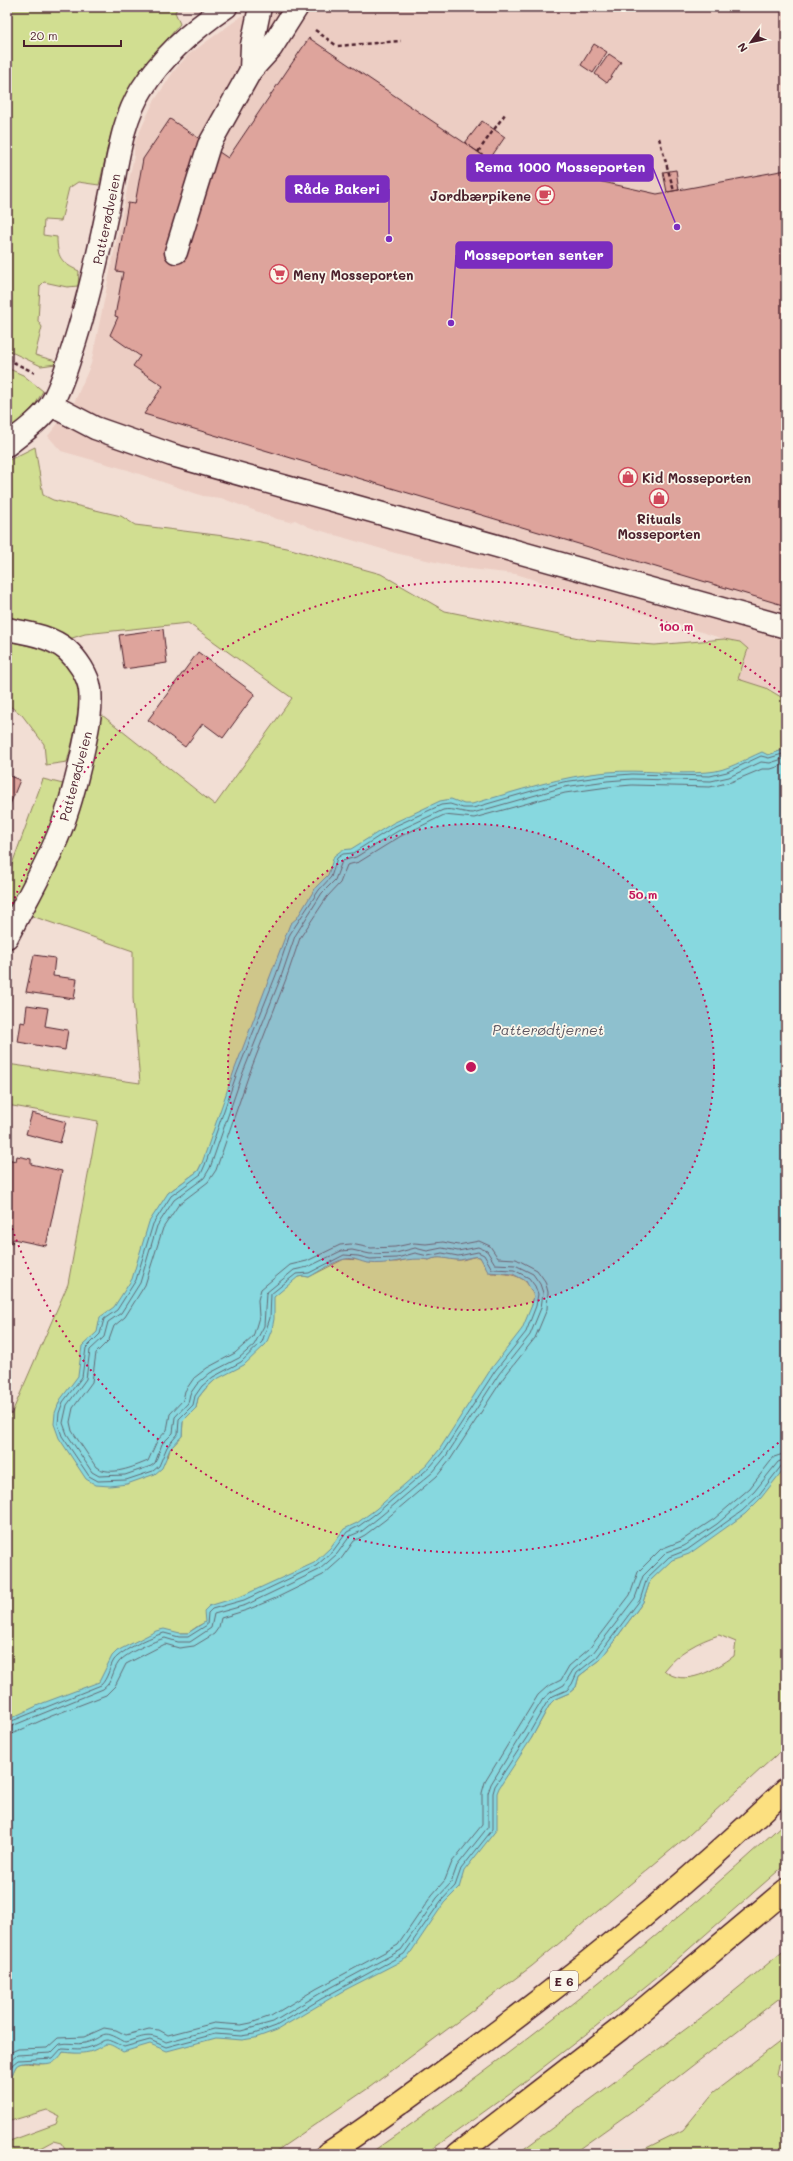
<svg xmlns="http://www.w3.org/2000/svg" width="793" height="2161" font-family="Mali,sans-serif">
<rect width="100%" height="100%" fill="#f2ded4"/>
<filter id="ink" filterUnits="userSpaceOnUse"><feTurbulence type="fractalNoise" baseFrequency=".025" numOctaves="2"/><feDisplacementMap in="SourceGraphic" scale="8" xChannelSelector="R" yChannelSelector="G"/><feConvolveMatrix kernelMatrix="1 2 1 2 8 2 1 2 1" color-interpolation-filters="sRGB"/></filter>
<g filter="url(#ink)">
<path fill="#eccdc3" d="M273 7H786V682L779 692 738 679 748 650 740 642 724 639 516 574 462 568 395 553 309 527 295 520 290 522 277 519 221 498 203 496 128 470 61 451 48 436 74 403 91 364 134 156V144L153 103 174 71 188 55 242 16Z"/>
<path fill="#d1de91" stroke="#8e7e5e" fill-rule="evenodd" d="M7 7H178L175 12 180 24C156 53 130 81 117 117 108 138 105 163 99 185L78 182 69 188 61 221 44 220 43 235 57 237C57 257 61 263 79 271L78 286 67 287 44 282 40 286 38 321 42 327 35 355 56 361V364L41 366 7 350Z
M7 368 23 375 43 391 35 405 7 434Z
M35 447 43 495 53 500 121 516 135 525 224 536 287 548 381 574 445 611 589 640 655 645 724 639 740 642 748 649 738 679 766 688 786 700V749L768 755 202 1163 198 1171 168 1193V1457L170 1449 182 1436 183 1421 196 1408 198 1398 205 1389 215 1380 235 1288 303 1276 309 1277 344 1259 397 1262 415 1257 429 1260C439 1255 447 1259 458 1260 465 1261 473 1255 480 1257L491 1273C511 1274 527 1274 534 1296L493 1481 198 1626 188 1633H180L7 1755V1424L68 1284 98 1121 7 1105V1064L140 1083 133 998V951L32 916 71 835 84 795 96 730 102 715 215 805 292 698 188 623 85 634 69 639 7 620V461Z
M7 641C21 644 38 647 51 654 94 675 76 727 67 762L46 765 44 744 22 715 7 704Z
M43 779 63 784C53 831 29 873 7 915V878Z
M786 1387V1746L689 1835 532 1966 370 2087 272 2154H68L61 2143 53 2141 29 2154H7V2142L56 2124 59 2116 47 2110 7 2122V2079L11 2077C13 2074 14 2069 16 2066 24 2057 48 2074 63 2052 81 2054 88 2052 104 2043L531 1739 550 1704 555 1699 569 1693 576 1687 579 1676 600 1660 643 1602 650 1581 664 1567ZM719 1635 736 1642 734 1656C716 1669 684 1689 664 1670 677 1653 699 1641 719 1635Z
M786 1821V1864L657 1977 590 2031 510 2093 427 2153 369 2154C515 2052 656 1942 786 1821Z
M786 1949V1993L656 2094 572 2154H517L706 2014Z
M786 2037V2065H778L776 2074 786 2080V2154H634L683 2130 714 2092Z"/>
<path fill="#87d8df" stroke="#6f8e97" d="M786 749V1466L761 1498 745 1514 689 1554 672 1560 650 1581 643 1602 600 1660 579 1676 576 1687 569 1693 555 1699 550 1704 531 1739 499 1788 497 1793V1829L464 1871 459 1888 444 1903 407 1958 341 1992 277 2030 255 2038 242 2040 216 2038 167 2051 150 2044 123 2052C102 2038 108 2046 89 2052 80 2054 72 2053 63 2052 51 2073 35 2058 19 2064 15 2065 13 2074 11 2077L7 2079V1720L43 1703 99 1682 112 1656 117 1651 156 1631 164 1629 180 1633H188L205 1622 204 1611 209 1606 242 1596 314 1563 330 1548 344 1529 357 1523 376 1509 427 1465 439 1450 491 1369 522 1329 532 1305 534 1296 526 1281 513 1274 488 1272 480 1257C473 1255 465 1260 458 1260 447 1260 440 1255 429 1260 407 1256 389 1266 368 1263 360 1262 354 1257 345 1259 332 1262 320 1271 309 1277L303 1276 298 1277 274 1297V1319L272 1329 266 1344 244 1365 215 1380 205 1389 198 1398 196 1408 183 1421 182 1436 170 1449 162 1468 155 1474 127 1484 110 1486 96 1485 86 1479 59 1438 54 1424 55 1413 60 1400 78 1376 82 1346 97 1332 100 1317 114 1307 132 1279 149 1222 168 1193 198 1171 202 1163 234 1071 290 924 297 918 316 887 328 875 334 856 342 850 351 849 393 823 440 801 451 799 464 804H472C517 791 561 776 608 772 641 769 675 775 708 772 727 771 745 759 762 752L768 755Z"/>
<g fill="none" stroke-linecap="round" stroke-linejoin="round">
<path stroke="#626973" stroke-width="1" d="M7 1723 101 1685C108 1678 109 1668 114 1660 122 1650 152 1636 164 1633L179 1637H188L207 1625 208 1613 212 1609 244 1600 316 1566 333 1551 347 1532 359 1526 378 1512 430 1467 442 1453 495 1371 526 1332 536 1306 538 1294 535 1286 529 1278 514 1270 492 1269 484 1255 478 1252 458 1256 442 1253 428 1256 415 1253 397 1258 370 1259 358 1256 344 1255 309 1273 296 1274 271 1294 270 1318 262 1342 241 1362 213 1377 202 1386 195 1396 193 1405 179 1419 178 1434 167 1447 159 1466 153 1471 126 1480 98 1481 89 1476 62 1436 58 1424 59 1413 63 1402 82 1377 86 1348 100 1334 104 1319 117 1310 136 1280 153 1224 171 1196 201 1174 205 1165 237 1073 276 975 290 934 319 890 331 877 337 858 343 854 353 853 395 826 441 805 450 804 463 808H473L563 782 606 776 632 774 710 776 727 772 761 756 769 758 786 753
M7 1728 103 1689C113 1682 112 1671 119 1662 126 1653 154 1641 165 1638L178 1642H190L211 1628 214 1614 246 1605 319 1570 337 1554 350 1536 362 1531 382 1515 433 1472 446 1456 499 1374 530 1335 541 1308 543 1293 540 1284 533 1274 515 1265 495 1264 487 1251 478 1247 458 1251 442 1248 427 1251 415 1248 396 1253 370 1254 352 1250 341 1251 308 1267 294 1270 266 1293 264 1326 254 1345 239 1358 210 1373 197 1384 190 1394 188 1403 175 1417 173 1433 162 1444 155 1463 151 1466 125 1475 99 1476 92 1472 67 1434 63 1423 67 1405 86 1379 90 1350 104 1337 108 1322 121 1313 140 1283 157 1226 174 1200 204 1178 210 1168 242 1075 281 977 295 936 322 893 335 880 342 861 356 857 398 831 443 810C453 808 463 813 473 813L564 787 607 781 632 779 711 781 729 777 761 762 770 763 786 758
M7 1734 14 1733 49 1717 106 1695 115 1686 126 1664 165 1644 179 1648 194 1646 214 1634 219 1627 221 1618 247 1610 276 1598 323 1575 341 1559 354 1541 365 1535 385 1520 437 1476 450 1460 504 1377 535 1338 547 1309 548 1292 545 1281 537 1270 516 1259 498 1258 490 1246 479 1241 458 1245 443 1242 426 1244 414 1243 395 1247 371 1248 351 1244 340 1245 307 1261 290 1265 261 1289 258 1300 259 1317 253 1337 235 1353 207 1368 194 1378 185 1391 183 1400 170 1414 167 1430 157 1441 148 1461C133 1467 111 1477 96 1467L72 1431 70 1422 73 1408 92 1382 96 1353 109 1340 114 1326 125 1317 145 1285 163 1228 179 1204 208 1182 216 1170 248 1077 286 979 300 938 327 897 340 883 347 865 359 862 401 836 444 815 474 818 565 793 608 787 632 785 710 787 731 782 762 769H771L786 764
M7 2054 18 2049 47 2048 58 2038 84 2037 104 2028 116 2030 126 2035 149 2029 159 2030 168 2035 214 2023 241 2025 251 2023 271 2016 316 1989 398 1945 432 1895 445 1880 452 1862 482 1825V1793L485 1782 538 1695 547 1687 561 1680 569 1666 589 1649 630 1595 638 1572 661 1549 681 1541 714 1519 750 1488 774 1457 786 1453
M7 2064 17 2055 51 2053 60 2044C68 2042 76 2045 85 2043 107 2037 99 2027 125 2042 144 2037 148 2032 166 2042L214 2029 241 2031 273 2022 319 1994 401 1950 437 1898 451 1883 457 1866 488 1827V1793L491 1784 543 1699 551 1692 564 1685 573 1670 593 1653 635 1598 643 1576 667 1552 684 1546 717 1524 754 1492 778 1462 786 1459
M7 2074 13 2064 18 2060 53 2058 62 2048C70 2048 78 2050 87 2048 108 2042 100 2034 124 2047L150 2040 166 2047 215 2034 241 2036 254 2034 276 2026 321 1999 404 1954 441 1901 455 1886 461 1869 493 1829V1793L495 1786 527 1737 547 1702 553 1696 567 1690 572 1684 577 1673 597 1657 640 1600 647 1578 669 1557 687 1550 742 1511 758 1496 782 1465 786 1464"/>
</g>
<path fill="#dea49c" stroke="#4a1f2b" d="M309 38 499 166 504 160 657 194 786 170V606L144 414 163 386 133 366 140 356 110 335 118 317 115 316 123 272 116 271 128 203 135 204 143 159 170 119 228 158Z
M594 44 607 52 593 73 581 65Z
M609 54 621 62 607 83 595 74Z
M482 121 505 137 489 160 465 143Z
M676 170 679 190 667 192 663 172Z
M163 629 167 663 124 669 119 635Z
M198 652 255 694 223 738 203 723 185 747 148 720Z
M7 775 20 780 7 812Z
M34 955 55 958 53 976 77 979 74 999 26 992Z
M27 1005 48 1008 45 1026 68 1030 65 1050 18 1042 21 1022 25 1023Z
M32 1113 66 1122 60 1143 26 1134Z
M17 1156 31 1159V1164L62 1171 46 1246 13 1239 12 1243 7 1242V1159L16 1161Z"/>
<g fill="none" stroke-linecap="round" stroke-linejoin="round">
<g stroke="#4a1f2b" stroke-width="25">
<g id="minor">
<path d="M251 70 252 45 260 7"/>
<path d="M176 252 209 145 251 70 271 48 297 7"/>
<path d="M51 405 95 428 172 455 786 627"/>
<path id="s1" d="M7 445C22 433 41 420 51 404 61 388 66 369 72 351 90 296 102 239 113 183 119 151 124 117 142 89 162 57 195 28 226 7"/>
<path d="M7 629C27 633 51 636 67 650 77 659 88 675 90 689 92 708 88 727 84 746 78 774 71 804 60 831 46 867 25 902 7 937"/>
</g>
</g>
<g stroke="#4a1f2b" stroke-width="25">
<path id="highway" d="M327 2154C367 2128 405 2100 443 2072 563 1985 679 1892 786 1789
M458 2154 620 2029 786 1890"/>
</g>
<path stroke="#4a1f2b" stroke-width="2.5" stroke-dasharray="4 3" stroke-linecap="butt" d="M315 30 337 46 401 41
M659 138 674 191
M478 152 505 114
M7 359 35 373"/>
<use href="#minor" stroke="#fbf7ec" stroke-width="22"/>
<use href="#highway" stroke="#fce080" stroke-width="22"/>
</g>
</g>
<circle cx="471" cy="1067" r="243" fill="#c2185b" fill-opacity=".12"/>
<g fill="none" stroke="#c2185b" stroke-width="2" stroke-dasharray="2 4">
<circle cx="471" cy="1067" r="243"/>
<path d="M783 1439A486 486 0 0 1 7 1213M7 921A486 486 0 0 1 783 695"/>
</g>
<defs>
<g id="cafe-ring" transform="scale(1)"><circle r="9.5" fill="#fbf7ec" stroke="#d1495b" stroke-width="1.5"/><path d="M-5.5-4.5H6V0H3Q3 3.5 0 3.5H-2.5Q-5.5 3.5-5.5 0ZM3-3.2v2h1.7v-2ZM-6 4.5H4V6H-6Z" fill="#d1495b"/></g>
<g id="supermarket-ring" transform="scale(1)"><circle r="9.5" fill="#fbf7ec" stroke="#d1495b" stroke-width="1.5"/><path d="M-6-5.5h2.5l.6 2H6L4.5 2H-2.5L-4.4-4H-6ZM-1.5 3.2a1.3 1.3 0 1 0 .1 0ZM3 3.2a1.3 1.3 0 1 0 .1 0Z" fill="#d1495b"/></g>
<g id="shop-ring" transform="scale(1)"><circle r="9.5" fill="#fbf7ec" stroke="#d1495b" stroke-width="1.5"/><path d="M-5-2.5h2.3a2.7 3.5 0 0 1 5.4 0H5L5.5 6h-11ZM-1.5-2.5h3a1.5 2.3 0 0 0-3 0Z" fill="#d1495b"/></g>
</defs>
<g fill-rule="evenodd">
<use href="#cafe-ring" x="545" y="195"/>
<use href="#supermarket-ring" x="279" y="274"/>
<use href="#shop-ring" x="628" y="477"/>
<use href="#shop-ring" x="659" y="498"/>
</g>
<g text-anchor="middle" dominant-baseline="central" stroke-width="3.5" stroke-linejoin="round" paint-order="stroke">
<rect fill="#fbf7ec" stroke="#7f6065" stroke-width="1" x="550" y="1971" width="28" height="20" rx="3"/>
<g font-size="12" font-weight="bold" fill="#4a1f2b">
<text x="564" y="1981">E 6</text>
</g>
<g font-size="13" font-weight="bold" fill="#4a1f2b" stroke="#fbf7ec" text-anchor="start">
<text x="531" y="195" text-anchor="end">Jordbærpikene</text>
<text x="293" y="274">Meny Mosseporten</text>
<text x="642" y="477">Kid Mosseporten</text>
<text x="659" y="518" text-anchor="middle">Rituals<tspan x="659" dy="15">Mosseporten</tspan></text>
</g>
<g font-size="13" fill="#4a1f2b" stroke="#fbf7ec">
<text stroke="none"><textPath href="#s1" startOffset="254">Patterødveien</textPath></text>
<text transform="translate(75 776) rotate(-75)">Patterødveien</text>
</g>
<g font-size="14" font-style="italic" fill="#5c5661" stroke="#fbf7ec">
<text x="548" y="1029">Patterødtjernet</text>
</g>
</g>
<circle cx="471" cy="1067" r="6" fill="#c2185b" stroke="#fbf7ec" stroke-width="2"/>
<g font-size="12" text-anchor="middle" font-weight="bold" fill="#c2185b" stroke="#fbf7ec" stroke-width="3.5" stroke-linejoin="round" paint-order="stroke">
<text x="676" y="631">100 m</text>
<text x="643" y="899">50 m</text>
</g>
<path fill="none" stroke="#7b2cbf" stroke-width="1.5" d="M677 227L653 168M389 239L389 189M451 323L456 255"/>
<g fill="#7b2cbf" stroke="#fbf7ec" stroke-width="1.5">
<circle cx="677" cy="227" r="4"/>
<circle cx="389" cy="239" r="4"/>
<circle cx="451" cy="323" r="4"/>
</g>
<g fill="#7b2cbf" stroke="#7b2cbf" stroke-width="1.5">
<rect x="467" y="155" width="186" height="26" rx="4"/>
<rect x="286" y="176" width="103" height="26" rx="4"/>
<rect x="456" y="242" width="156" height="26" rx="4"/>
</g>
<g font-size="14" text-anchor="middle" font-weight="bold" fill="#fff">
<text x="560" y="172">Rema 1000 Mosseporten</text>
<text x="337" y="194">Råde Bakeri</text>
<text x="534" y="260">Mosseporten senter</text>
</g>
<rect width="793" height="2161" fill="none" stroke="#fbf7ec" stroke-width="24"/>
<rect x="12" y="12" width="769" height="2137" fill="none" stroke="#4a1f2b" stroke-width="1.5" filter="url(#ink)"/>
<g transform="translate(751 42) rotate(237)" stroke="#fbf7ec" stroke-width="3" paint-order="stroke">
<path d="M0-3L7 15L0 10L-7 15Z" fill="#4a1f2b"/>
<text y="-6" font-size="11" font-weight="bold" text-anchor="middle" fill="#4a1f2b">N</text>
</g>
<path d="M24 40v6h97v-6" fill="none" stroke="#4a1f2b" stroke-width="2"/>
<text x="30" y="40" font-size="12" fill="#4a1f2b" stroke="#fbf7ec" stroke-width="3" paint-order="stroke">20 m</text>
</svg>
